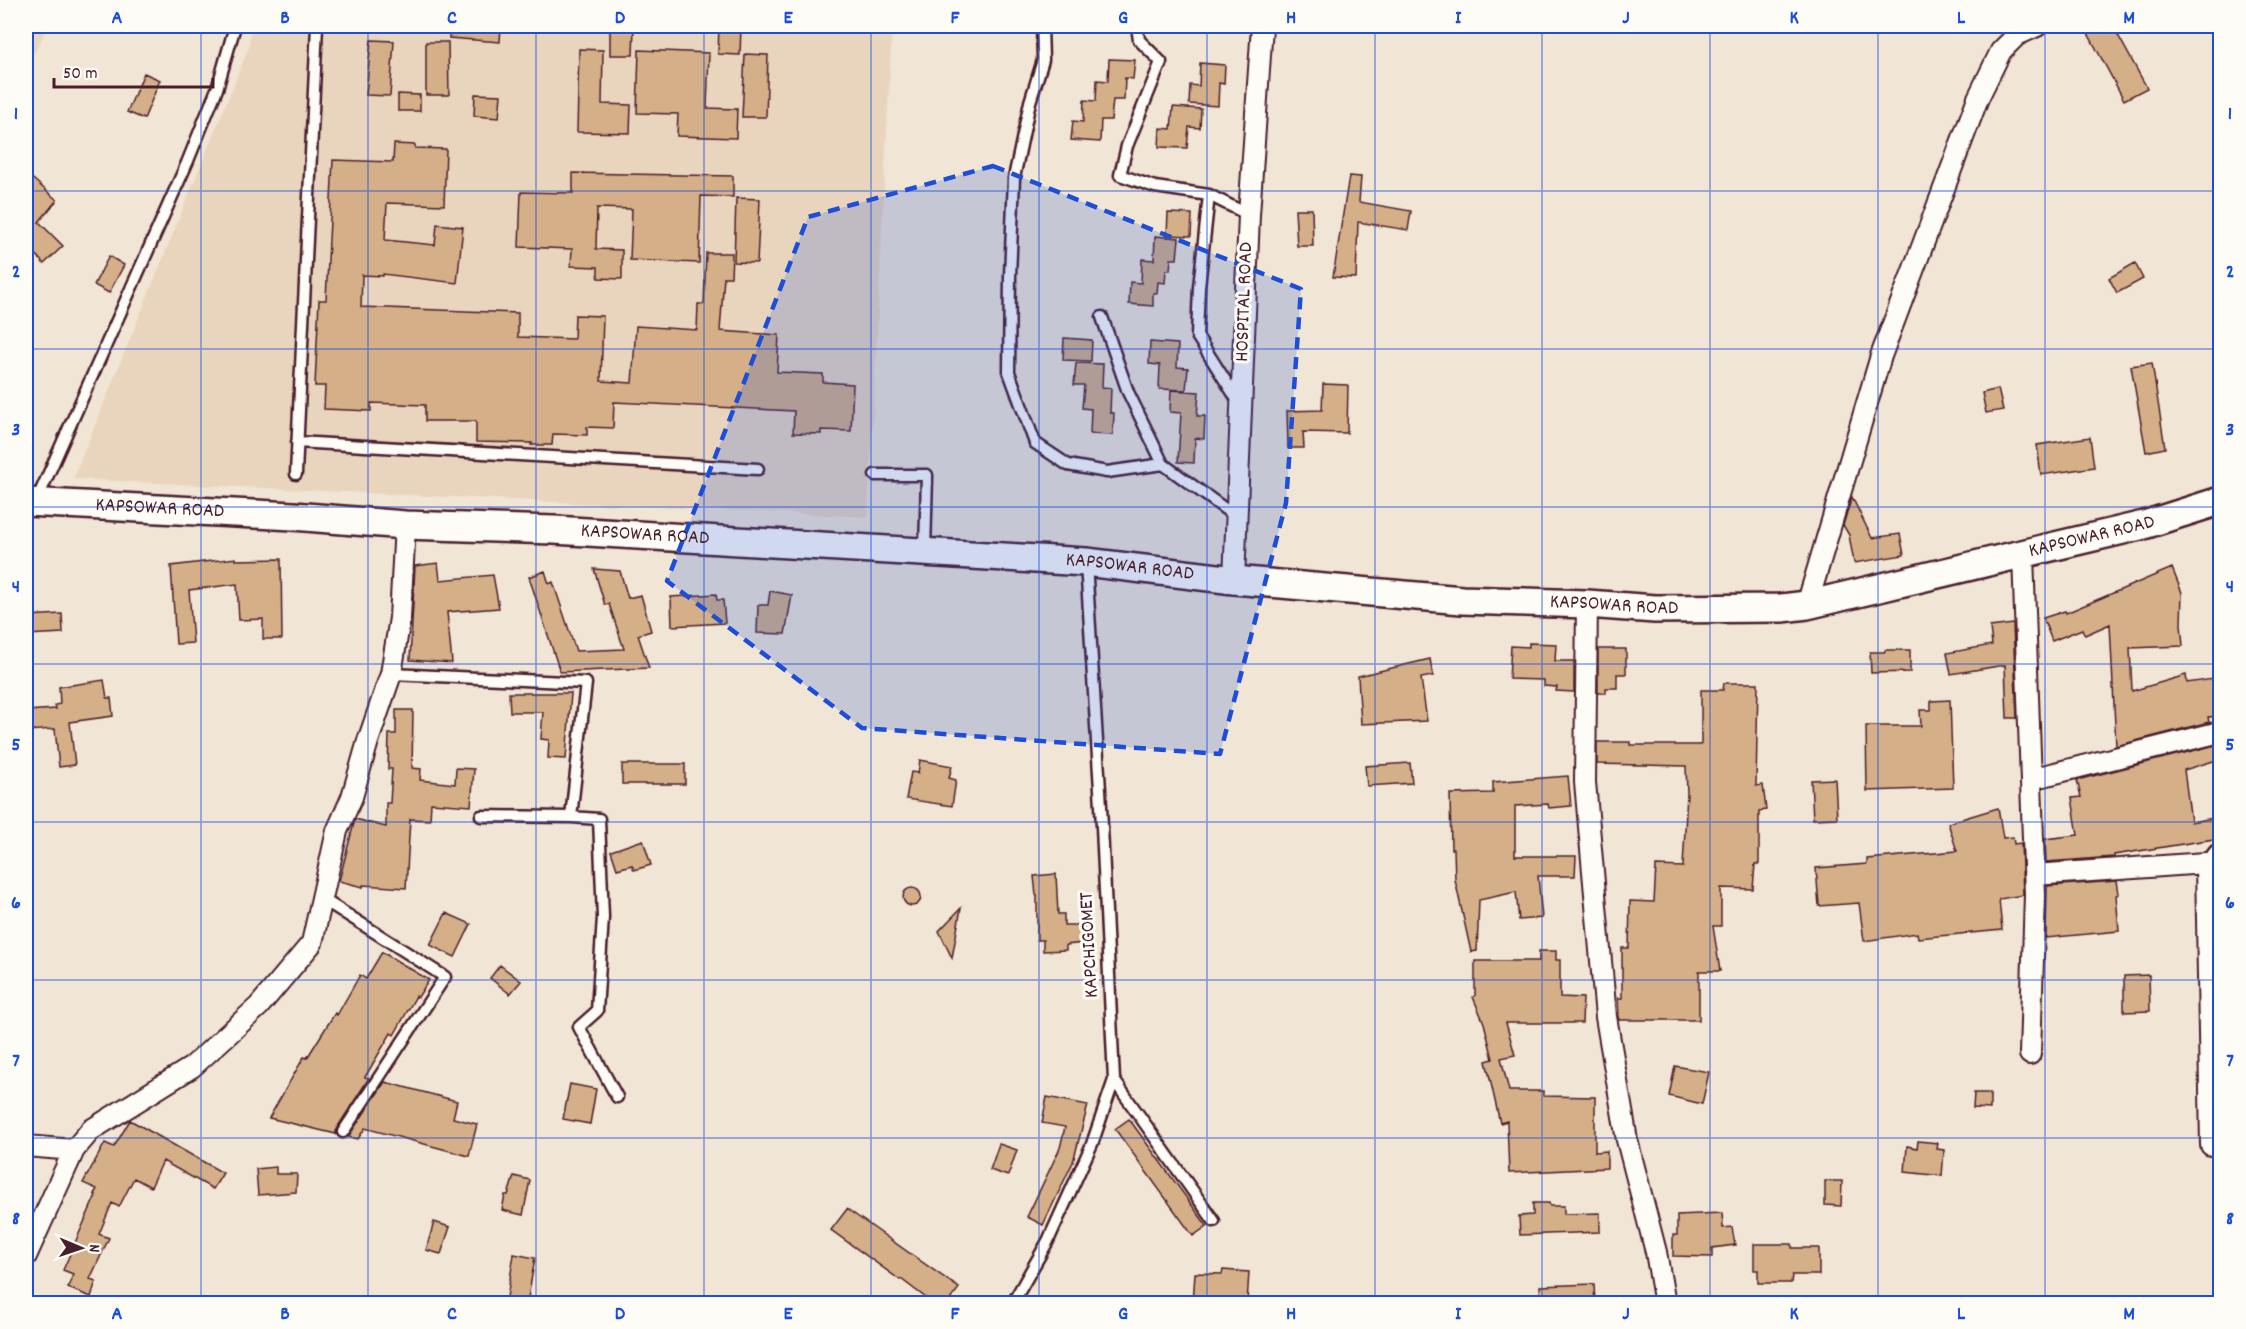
<svg xmlns="http://www.w3.org/2000/svg" width="2246" height="1329" font-family="Dekko,sans-serif">
<rect width="100%" height="100%" fill="#f1e5d5"/>
<filter id="ink" filterUnits="userSpaceOnUse"><feTurbulence type="fractalNoise" baseFrequency=".0167" numOctaves="2"/><feDisplacementMap in="SourceGraphic" scale="12" xChannelSelector="R" yChannelSelector="G"/><feConvolveMatrix kernelMatrix="1 2 1 2 8 2 1 2 1" color-interpolation-filters="sRGB"/></filter>
<g filter="url(#ink)">
<path fill="#e9d5be" d="M26 26H48L26 69Z
M251 26H892L868 517 73 479 249 47Z"/>
<path fill="#d5af87" stroke="#4a1f2b" stroke-width="1.5" d="M450 26H501L500 42 449 38Z
M610 26H634L633 55H610Z
M719 26H741L740 55 718 54Z
M2084 26H2113L2147 88 2124 100Z
M371 40 394 41 390 96 366 95Z
M426 42H448L449 95H426Z
M579 49 603 50 602 104 631 105 630 133 577 132Z
M639 50 709 53 707 108 737 109 736 138 677 136 678 114 637 113Z
M745 54 768 55 766 117H742Z
M1109 59 1135 60 1133 79 1125 78 1124 100H1113L1111 120H1101L1100 142 1071 140 1073 121 1083 122 1084 100 1096 101 1097 80 1108 81Z
M1200 63 1225 65 1224 84 1219 83 1218 106 1189 104 1190 85 1199 86Z
M144 73 160 80 144 119 127 112Z
M398 94 420 95V111H398Z
M475 94 501 95 499 118 474 116Z
M1173 107 1201 109 1200 128 1189 127 1187 148 1159 147 1160 128 1171 129Z
M394 144 415 145V148L446 149 444 205 387 203 385 240 435 245 437 224 463 227 457 283 383 274V276L362 275 361 307 518 313V337L574 339 575 315 603 316 601 381 632 383 636 326 697 330 698 304H704L706 253H732L731 277H724L720 331 779 335 777 372 823 374V382L853 384 851 431 821 430V434L793 433 794 411 614 402 613 428 587 427V435L553 434 552 445H531L532 443 476 442V421H425V405L371 403V411L324 409 325 386H315L319 300H326L333 160 393 162Z
M26 173 57 200 39 222 63 246 44 264 26 244Z
M573 173 733 176V197L701 196 699 263 630 260 632 209 597 208 596 249 622 250V279L598 278V267L571 266 572 249 519 247 521 192 573 193Z
M1349 176 1361 177 1359 202 1411 211 1408 230 1358 222 1356 278 1333 277Z
M736 198 760 199 757 263 734 262Z
M1295 209H1312L1313 246H1297Z
M1168 213 1192 214 1191 236 1167 235Z
M1155 236 1179 238 1177 259H1171L1170 270H1166L1165 283 1158 282 1157 293H1153V306L1129 304 1130 282 1141 283 1142 259 1154 260Z
M109 256 124 265 109 293 94 285Z
M2135 263 2143 279 2117 293 2109 278Z
M1064 338 1092 340 1091 361 1063 360Z
M1150 342 1178 344 1177 367 1188 368 1186 390 1159 389 1160 365 1149 364Z
M1076 363 1103 364 1102 387 1111 388 1110 413H1114L1113 435 1090 434 1091 409 1082 408 1084 385H1074Z
M2152 363 2165 448 2146 452 2131 366Z
M1323 384 1348 385 1347 433 1303 432 1304 448H1288L1287 411 1322 410Z
M1998 389 2003 410 1986 413 1982 393Z
M1171 390 1199 392 1197 416H1205L1204 439 1195 438 1194 463 1178 462 1181 413 1170 412Z
M2090 437 2094 467 2041 475 2037 445Z
M1852 497 1872 538 1900 534 1904 555 1854 563 1849 535 1843 525Z
M236 558V560L281 559 282 639H263V619L239 620 237 584 189 590 193 643 176 644 171 566Z
M438 563 440 580 493 575 499 608 447 612 452 663 410 660 415 566Z
M2172 568 2182 593 2181 624 2183 646 2130 648 2132 691 2186 675 2187 683 2220 678V716L2208 717 2209 722 2116 746 2110 624 2085 635 2082 629 2052 641 2043 618 2065 611 2066 613Z
M594 569 620 571 628 598 641 595 651 631 638 635 649 668 560 672 529 577 545 571 549 584 553 582 576 651 624 649 609 604 605 605Z
M770 591 792 595 785 634 757 633 758 605H768Z
M716 594 717 600H723L725 623 672 626 671 597Z
M62 614 63 633 26 635V616Z
M2013 624 2017 718H2007L2005 665 1951 674 1947 653 1992 645 1990 627Z
M1529 643 1556 644 1555 661H1574V692L1556 691 1557 687 1544 686V680L1509 679 1511 646 1529 647Z
M1598 649H1626V674H1617V688H1606V693H1598Z
M1885 650H1910V672L1871 673 1870 652H1885Z
M1430 659 1433 676 1421 678 1427 721 1361 724 1358 676Z
M104 680 107 698H111L113 716 70 722 75 765 59 767 55 729 26 731V711L56 709 55 705 60 704 59 687Z
M1724 683H1758L1756 786 1763 785 1766 810 1759 811V864H1755L1753 889 1721 888V926H1713L1720 971H1699V1020H1619L1618 998H1622V948H1629L1630 901 1654 902 1656 866 1683 867 1687 793 1686 766 1597 764V742H1630V745H1701V690H1723Z
M509 693H571L566 759 548 758 549 740 541 739 543 712H510Z
M1950 700 1953 788 1867 791 1866 726H1921L1920 710H1931V701Z
M396 710H413L412 768 421 769 420 780 455 784 456 768 474 769 471 806 431 803 430 820 410 819 406 888 363 885V887L339 881 355 819 386 827V803H390L392 769H388L389 734H396Z
M2216 745 2220 759 2184 770 2191 822 2220 817V838L2114 855V857L2046 862 2045 839 2078 835 2072 798 2081 797 2077 780Z
M920 760 952 766 949 778 956 780 952 806 906 799 911 772 918 773Z
M1410 763 1412 783 1367 786 1365 766Z
M622 764H685V784H622Z
M1568 776 1571 806 1549 808 1548 804 1515 806V856H1576L1575 876H1538L1542 918 1519 920 1516 892 1479 900 1477 951 1471 952 1455 880 1454 849H1451L1450 794 1493 793V782Z
M1835 779 1837 818 1813 819 1811 780Z
M1998 808 2003 838 2013 837 2014 844 2021 843 2023 895 1999 899 2002 930 1918 938 1917 933 1864 941 1859 903 1819 906 1816 868 1867 864V859L1957 851 1948 823Z
M643 840 651 865 634 870 632 865 617 869 611 851Z
M1056 874 1058 914H1064V925H1084V943L1066 945V950L1043 951V940H1037V895H1036L1034 876Z
M2117 881 2119 894 2116 895 2119 931 2046 938 2047 886Z
M903 897a9 9 0 1 1 18 0a9 9 0 1 1-18 0Z
M961 908 952 958 939 931Z
M446 913 471 924 455 957 430 945Z
M1539 951H1556V960H1560V997L1583 998 1582 1023H1506L1515 1055 1501 1058 1509 1091H1543V1096L1595 1097V1152L1607 1151V1168L1509 1173 1507 1121 1500 1123 1486 1061 1493 1059 1484 1023 1473 997 1475 996V961H1539Z
M382 952 429 980 418 997 416 996 394 1035 391 1033 365 1077 369 1078 337 1128 336 1134 269 1118 304 1057 307 1058 335 1013 337 1015 360 975 366 979Z
M500 965 521 981 510 994 490 978Z
M2149 975 2150 1011 2124 1012V976Z
M1675 1066 1709 1072 1702 1104 1669 1096Z
M385 1082 457 1101 453 1118 477 1124 469 1156 365 1128 358 1139 348 1137Z
M570 1084 596 1089 590 1124 563 1119Z
M1974 1093H1990V1109L1973 1108Z
M1047 1097 1088 1105 1073 1162 1043 1225 1027 1217 1060 1148 1065 1127 1042 1123Z
M1129 1119 1207 1226 1193 1236 1115 1129Z
M130 1120 223 1173 213 1189 163 1161 151 1187 134 1178 119 1207 112 1203 99 1234 109 1238 90 1279 96 1281 91 1297 68 1288 73 1274 63 1270 96 1195 94 1194 97 1189 83 1183 105 1143 114 1147Z
M1918 1141 1938 1143 1937 1149 1944 1150 1942 1176 1905 1172 1907 1146 1917 1148Z
M999 1144 1017 1150 1008 1176 990 1170Z
M276 1167V1174H297L296 1192 258 1195 256 1169Z
M514 1176 530 1180 523 1215 502 1210 505 1195H508Z
M1825 1181H1842L1841 1206 1825 1205Z
M1533 1203H1549L1550 1206H1564V1214L1600 1213V1232L1520 1235 1519 1216 1533 1215Z
M847 1209 959 1288 947 1304H934L901 1279 900 1280 831 1230Z
M1722 1213 1723 1228 1732 1227 1735 1245 1712 1248V1257L1673 1256V1235H1677V1215Z
M434 1222 450 1227 441 1254 426 1250Z
M1754 1244H1792V1248H1819V1275H1792L1791 1283H1758V1270H1754Z
M514 1254 535 1258 527 1304H506Z
M1223 1270 1249 1272 1247 1303 1193 1304 1195 1273 1222 1274Z
M1594 1284 1595 1304H1541L1540 1286Z"/>
<g fill="none" stroke-linecap="round" stroke-linejoin="round">
<g stroke="#4a1f2b" stroke-width="15">
<path id="service" d="M1042 26 1043 60 1030 102 1014 178 1010 276 1009 372 1035 443 1068 465 1107 472 1163 464
M1137 26 1139 40 1161 62 1127 146 1120 175 1155 187 1209 195 1249 215
M1209 195 1199 287 1197 336 1240 404
M1102 317 1128 392 1163 464 1236 517
M297 442 758 469
M296 474 317 26
M875 475H927L925 552
M36 502 187 163 217 89 235 26
M391 674 586 683 571 817 599 819 603 917 597 1011 579 1027 617 1097
M481 816 571 817
M2206 863 2215 851H2220
M321 898 445 977 343 1132
M1114 1080 1214 1221
M1012 1304 1048 1241 1092 1144 1114 1080 1101 806 1086 563"/>
</g>
<g stroke="#4a1f2b" stroke-width="24">
<path id="minor" d="M2023 555 2035 895 2030 1054
M1234 580 1249 215 1262 26
M1587 604 1585 782 1606 1017 1627 1140 1656 1252 1665 1304
M1807 605 1881 356 1978 98 2001 51 2017 35 2037 26
M2031 779 2220 732
M2034 875 2206 863 2211 1145
M26 1146 74 1150
M26 1256 74 1150 91 1130 192 1067 259 1006 312 943 337 831 352 797 368 741 391 674 400 618 405 525"/>
</g>
<g stroke="#4a1f2b" stroke-width="32">
<g id="secondary">
<path id="s1" d="M26 502 293 516 405 525 554 530 1086 562 1234 580 1462 600 1587 604 1655 609 1782 608 1807 605 2144 525 2220 501"/>
</g>
</g>
<use href="#service" stroke="#fdfcf7" stroke-width="10"/>
<use href="#minor" stroke="#fdfcf7" stroke-width="20"/>
<use href="#secondary" stroke="#fdfcf7" stroke-width="27"/>
</g>
</g>
<path fill="#1d4ed8" fill-opacity="0.2" stroke="#1d4ed8" stroke-width="4.5" stroke-dasharray="12 8" stroke-linejoin="round" d="M993 166 1301 289 1286 503 1220 754 862 728 667 581 808 217Z"/>
<path fill="none" stroke="#1d4ed8" stroke-width="1.5" stroke-opacity="0.55" d="M201 26V1304M368 26V1304M536 26V1304M704 26V1304M871 26V1304M1039 26V1304M1207 26V1304M1375 26V1304M1542 26V1304M1710 26V1304M1878 26V1304M2045 26V1304M26 191H2220M26 349H2220M26 507H2220M26 664H2220M26 822H2220M26 980H2220M26 1138H2220"/>
<g text-anchor="middle" dominant-baseline="central" stroke-width="6" stroke-linejoin="round" paint-order="stroke">
<g font-size="20" fill="#4a1f2b" stroke="#fdfcf7">
<text transform="translate(1245 302) rotate(-88)">HOSPITAL ROAD</text>
<text stroke="none"><textPath href="#s1" startOffset="134">KAPSOWAR ROAD</textPath></text>
<text stroke="none"><textPath href="#s1" startOffset="620">KAPSOWAR ROAD</textPath></text>
<text stroke="none"><textPath href="#s1" startOffset="2078">KAPSOWAR ROAD</textPath></text>
<text stroke="none"><textPath href="#s1" startOffset="1106">KAPSOWAR ROAD</textPath></text>
<text stroke="none"><textPath href="#s1" startOffset="1592">KAPSOWAR ROAD</textPath></text>
<text transform="translate(1090 945) rotate(-93)">KAPCHIGOMET</text>
</g>
</g>
<rect width="2246" height="1329" fill="none" stroke="#fdfcf7" stroke-width="66"/>
<g transform="translate(81 1248) rotate(92)" stroke="#fdfcf7" stroke-width="4.5" paint-order="stroke">
<path d="M0-4.5L10 22L0 15L-10 22Z" fill="#4a1f2b"/>
<text y="-9" font-size="16" font-weight="bold" text-anchor="middle" fill="#4a1f2b">N</text>
</g>
<path d="M54 78v9h159v-9" fill="none" stroke="#4a1f2b" stroke-width="3"/>
<text x="63" y="78" font-size="18" fill="#4a1f2b" stroke="#fdfcf7" stroke-width="4.5" paint-order="stroke">50 m</text>
<rect x="33" y="33" width="2180" height="1263" fill="none" stroke="#1d4ed8" stroke-width="2"/>
<g font-size="20" text-anchor="middle" font-weight="bold" fill="#1d4ed8">
<text x="117" y="23">A</text>
<text x="285" y="23">B</text>
<text x="452" y="23">C</text>
<text x="620" y="23">D</text>
<text x="788" y="23">E</text>
<text x="955" y="23">F</text>
<text x="1123" y="23">G</text>
<text x="1291" y="23">H</text>
<text x="1458" y="23">I</text>
<text x="1626" y="23">J</text>
<text x="1794" y="23">K</text>
<text x="1961" y="23">L</text>
<text x="2129" y="23">M</text>
<text x="16" y="119">1</text>
<text x="2230" y="119">1</text>
<text x="16" y="277">2</text>
<text x="2230" y="277">2</text>
<text x="16" y="435">3</text>
<text x="2230" y="435">3</text>
<text x="16" y="592">4</text>
<text x="2230" y="592">4</text>
<text x="16" y="750">5</text>
<text x="2230" y="750">5</text>
<text x="16" y="908">6</text>
<text x="2230" y="908">6</text>
<text x="16" y="1066">7</text>
<text x="2230" y="1066">7</text>
<text x="16" y="1224">8</text>
<text x="2230" y="1224">8</text>
<text x="117" y="1319">A</text>
<text x="285" y="1319">B</text>
<text x="452" y="1319">C</text>
<text x="620" y="1319">D</text>
<text x="788" y="1319">E</text>
<text x="955" y="1319">F</text>
<text x="1123" y="1319">G</text>
<text x="1291" y="1319">H</text>
<text x="1458" y="1319">I</text>
<text x="1626" y="1319">J</text>
<text x="1794" y="1319">K</text>
<text x="1961" y="1319">L</text>
<text x="2129" y="1319">M</text>
</g>
</svg>
